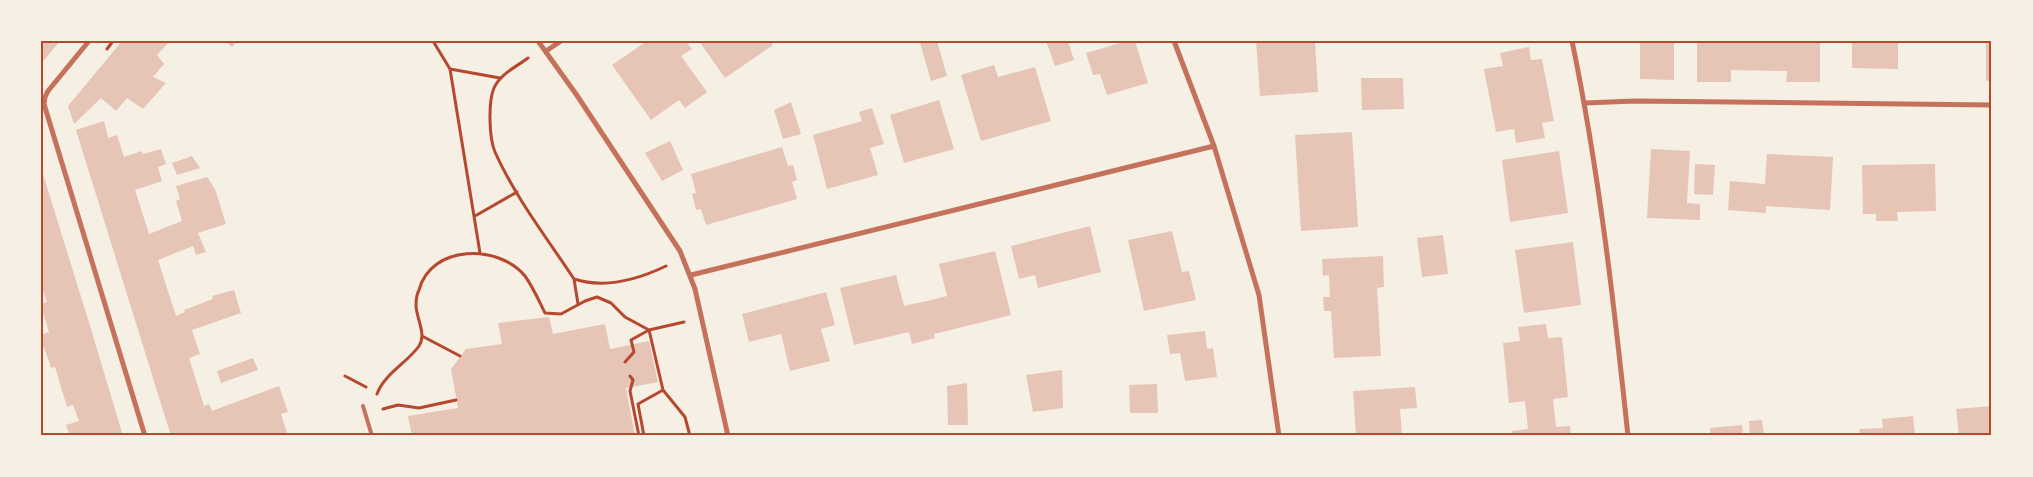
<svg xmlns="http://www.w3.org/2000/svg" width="2033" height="477" font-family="Mulish,sans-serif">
<rect width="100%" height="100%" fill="#f6efe4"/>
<path fill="#e6c5b7" d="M41 41H60L41 64Z
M122 41H170L157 55 164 64 153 77 166 83 143 109 127 98 116 111 101 98 74 124 68 106Z
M225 41H237L232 47Z
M647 41H686L692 49 681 56 707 92 685 108 679 100 651 120 612 65Z
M699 41H771L773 45 725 78Z
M924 41H937L947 76 931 81 920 43Z
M1046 41H1068L1074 60 1055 66Z
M1127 41H1135L1148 83 1107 95 1100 74 1093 75 1086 53Z
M1256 41H1315L1318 92 1260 96Z
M1640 41H1674V80L1640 79Z
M1697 41H1820V82H1786L1787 71 1731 70V82H1697Z
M1852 41H1898V69L1852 68Z
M1986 41H1992V81H1986Z
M1529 47 1531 60 1542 59 1554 121 1542 123 1545 138 1516 143 1514 129 1496 132 1484 69 1503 66 1500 53Z
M994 65 998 77 1035 67 1051 121 981 141 961 75Z
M1361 78H1403L1404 109 1362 110Z
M939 100 954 149 904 163 890 115Z
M791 102 801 134 783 139 774 110Z
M872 108 884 144 870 148 878 175 827 189 813 135 862 121 859 112Z
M104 121 108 138 117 135 124 157 142 151 143 154 161 149 166 164 158 167 162 181 135 190 149 234 182 221 176 201 180 199 176 186 207 177 215 189 226 224 198 233 206 252 196 255 193 246 158 260 176 316 185 312 184 310 213 299 212 296 234 290 241 313 192 330 200 354 189 358 204 406 209 404 212 411 279 386 288 412 281 414 288 436H171L76 130Z
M1352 132 1358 227 1301 231 1295 135Z
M670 141 683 170 662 181 645 153Z
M782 147 788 166 793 165 797 180 792 182 797 199 706 225 701 209 696 210 692 194 696 193 691 174Z
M1651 149 1690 151 1687 203 1700 204V220L1647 218Z
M1559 151 1568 213 1510 222 1502 160Z
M1767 154 1833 157 1830 210 1766 206V213L1728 210 1730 181 1765 184Z
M192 156 200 168 177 175 172 163Z
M1695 164 1715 165 1713 195 1694 194Z
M1935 164 1936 211 1897 212 1898 221H1876V214H1863L1862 165Z
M42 171 91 329 123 436H70L66 425 79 421 73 405 67 407 55 367 51 368 44 347 41 348V335L49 332 41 306V304L47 302 41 285Z
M1090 226 1101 272 1038 288 1035 275 1019 279 1011 246Z
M1172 231 1182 272 1189 271 1196 300 1144 311 1128 240Z
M1443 235 1448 274 1422 277 1417 238Z
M1573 242 1581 305 1524 313 1515 250Z
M995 251 1011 315 934 334 935 338 912 344 909 332 854 345 840 288 896 275 904 306 927 301 947 296 939 264Z
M1383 256 1384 287 1377 288 1381 356 1334 358 1331 311H1324L1323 297H1330L1329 275 1323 276 1322 259Z
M826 292 835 325 821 329 830 361 790 371 781 334 749 342 742 314Z
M549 317 553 334 605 324 610 349 649 341 658 382 626 388 635 436H412L408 416 458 408 451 369 466 349 502 344 498 323Z
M1546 324 1548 338 1562 337 1568 397 1553 399 1556 427 1570 426 1571 436H1512V431L1528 429 1525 401 1509 403 1503 343 1520 341 1518 327Z
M1205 331 1207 349 1213 348 1217 377 1185 381 1180 353 1170 354 1167 335Z
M253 358 258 370 221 383 217 371Z
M1062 370 1063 408 1033 412 1026 375Z
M967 383 968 425H948L947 386Z
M1157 384 1158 413H1130L1129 385Z
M1415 387 1417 408 1400 409 1402 436H1356L1353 391Z
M1992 406V436H1959L1956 409Z
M1913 416 1915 436H1860L1859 429 1883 428 1882 419Z
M1762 420 1764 436H1750L1749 421Z
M1742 425 1743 436H1711L1710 428Z"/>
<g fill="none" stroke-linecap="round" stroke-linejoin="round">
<path stroke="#b5482f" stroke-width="3" d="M433 41 450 69
M107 49 113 41
M528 58C516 67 500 74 494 88 488 102 489 138 495 152 515 197 547 238 574 279
M475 216 517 192
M480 253 450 69 500 78
M578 304 574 279C605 289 637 280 666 266
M422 336 460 356
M625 362 634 352 631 340 649 330 684 322
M345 376 366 387
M630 376 633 380 630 391 639 436
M377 394C384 374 407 363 419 346 427 334 416 318 416 305 416 300 417 294 419 290 431 244 499 244 525 276 533 287 539 301 545 313L561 314 585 301 597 297 611 303 625 317 649 330 663 390 685 417 690 436
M383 409 398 405 419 408 456 400
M644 436 638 404 663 390"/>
<path stroke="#c5725c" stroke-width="4" d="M363 406 372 436"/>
<path stroke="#c5725c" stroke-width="5" d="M89 41 48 91 45 97 44 104 145 436
M538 41 576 94 680 251 695 289 728 436
M1174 41 1214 146 1259 295 1279 436
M1572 41C1599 171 1614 304 1628 436
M546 51 561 41
M1585 103 1635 101 1992 105
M691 275 1214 146"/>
</g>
<rect width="2033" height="477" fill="none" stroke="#f6efe4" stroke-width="85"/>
<rect x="42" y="42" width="1948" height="392" fill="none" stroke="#b5482f" stroke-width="2"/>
</svg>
